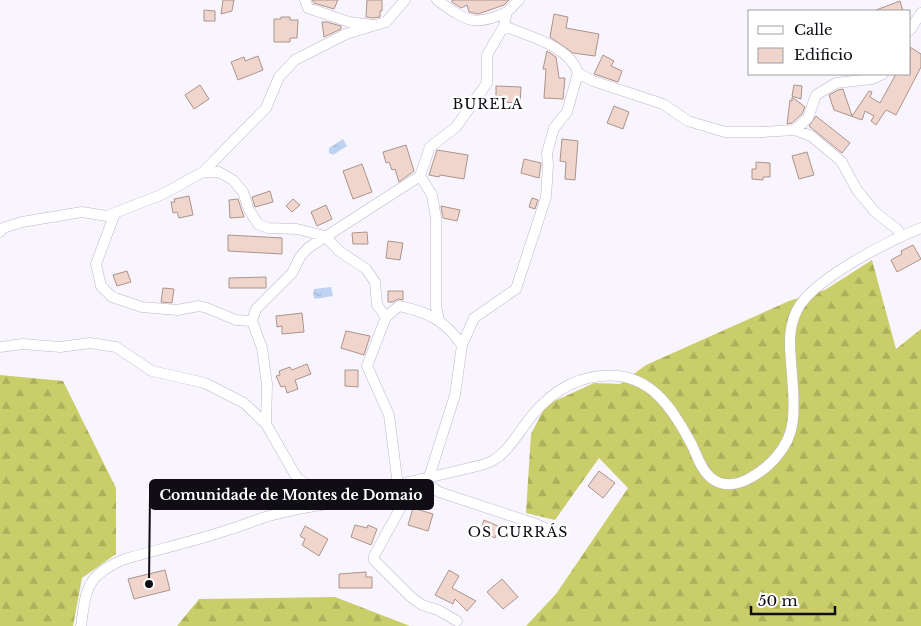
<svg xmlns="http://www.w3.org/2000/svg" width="921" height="626" font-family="'Libre Baskerville',serif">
<defs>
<pattern id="forest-firs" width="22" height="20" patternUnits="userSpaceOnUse" patternTransform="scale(1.25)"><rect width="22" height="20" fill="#c9cd6a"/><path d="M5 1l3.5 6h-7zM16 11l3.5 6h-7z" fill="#acaf5b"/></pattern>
<pattern id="water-ripples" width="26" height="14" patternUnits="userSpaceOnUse" patternTransform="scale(1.25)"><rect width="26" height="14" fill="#bed2f2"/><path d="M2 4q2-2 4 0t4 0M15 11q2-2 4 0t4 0" fill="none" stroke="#a2b3cf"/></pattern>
</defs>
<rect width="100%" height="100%" fill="#f8f5fe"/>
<path fill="url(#forest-firs)" d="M872 260 896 349 921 329V626H526L556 594 628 488 599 458 555 520 526 513 531 434 546 405 594 383 620 384 646 365 789 301 825 290Z
M0 375 63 381 116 488V554L82 578 73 626H0Z
M335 597 410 626H177L199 599Z"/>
<path fill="url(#water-ripples)" d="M343 139 347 146 333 155 329 153V148Z
M331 287 333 296 315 299 313 295 314 289Z"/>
<path fill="#efd5cc" stroke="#ac948c" d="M223 0H234L232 11 221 14Z
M312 0H338L334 9 314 3Z
M367 0H382V11H380V17L374 18 366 17Z
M452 0H509L504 5 478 14 469 12 467 5 461 8 452 2Z
M900 1 903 11H876V10Z
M204 10 215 11V21H204Z
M554 14 568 17 566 28 599 34 595 56 573 53 550 37Z
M281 17H290V20H298L297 38H290V42H274V19H281Z
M322 22H327L341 26V29L324 37Z
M910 47 921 54V67L896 115 886 110 876 125 871 121 874 116 865 111 862 120 834 110 829 95 838 90 843 89 852 116 869 91 872 92 870 97 880 103 896 74H910Z
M547 51 556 57 559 78H565L563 99 544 98 546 69H543Z
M603 55 614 61 611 66 622 71 618 82 594 74Z
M258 56 263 70 238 80 231 62 244 57 245 61Z
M200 85 209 99 194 109 185 95Z
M794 85 802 86 801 99 792 96Z
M496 86 521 87 520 103 502 102 503 96H496Z
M792 97 805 107 802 114 792 123 787 124 790 100 792 101Z
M614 106 629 112 623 129 607 123Z
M816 116 850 143 842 153 809 126Z
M562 139 578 141 575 180 565 179 566 162 560 161Z
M406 145 414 171 399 182 395 169 392 170 389 162 386 163 383 152Z
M437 150 468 155 464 179 440 175 439 177 429 175Z
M807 152 814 175 799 179 792 156Z
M524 159 541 163 539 178 521 173Z
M756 162 770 163V177H763V180L752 179V169H756Z
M362 164 372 192 353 199 343 171Z
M270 191 273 202 255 207 252 197Z
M189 196 193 215 179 218 177 212 173 213 171 202H175L174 199Z
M532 198 538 200 535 209 529 207Z
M238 199 244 217 230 218 229 200Z
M293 199 300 205 292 212 286 206Z
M326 205 332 219 317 226 311 212Z
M441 206 460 210 457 221 443 218Z
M367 232 368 244H353L352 233Z
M228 235 282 238V254L228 251Z
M388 241 403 243 400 260 386 258Z
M913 245 921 259 897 272 891 260 902 254 901 251Z
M127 271 131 282 117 286 113 275Z
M266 277V288H229V278Z
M163 288 174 289 172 303 161 302Z
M388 291H403V300L398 299 393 302H388Z
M302 313 304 332 282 334V326L277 327 276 316Z
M346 331 370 336 364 355 341 348Z
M307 364 311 374 295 380 298 389 287 393 285 386 281 387 276 376 280 375 279 371 290 367 292 370Z
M345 370H358V387L345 386Z
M599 471 615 483 603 498 588 486Z
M413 508 433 514 428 531 408 525Z
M484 520 500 527 495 538 480 531Z
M355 525 367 528 368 525 377 529 371 545 351 537Z
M305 526 328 539 319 556 302 545 305 539 300 536Z
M165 570 170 590 134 599 128 579Z
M449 570 459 576 452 588 476 601 467 611 455 599 453 604 435 595Z
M366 572V577H372V588H339V574Z
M502 579 518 597 503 609 487 592Z"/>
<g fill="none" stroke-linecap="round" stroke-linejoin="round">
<g stroke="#beb6cc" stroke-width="11">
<path id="street" d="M305 0 308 8 349 22 372 25
M437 0C465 20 474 28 507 12
M504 26C528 36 570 46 578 73L593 81 663 104 688 121 725 132H762L795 130 811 136 841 161 857 190 875 212 898 230 902 236
M910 30 921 13
M795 130 808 118 816 95 836 83 872 79 883 74
M203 172H219L233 180 243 192 249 210 258 224 268 228 297 229 325 236 339 251 366 269 375 282 377 305 386 317 367 366 389 415 398 486
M420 176 432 195 436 218V307L439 320
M115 213 96 264 101 286 112 297 142 307 177 310 199 306 207 308 236 320 252 321
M0 232 3 228 22 222 82 212 107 216 163 194 203 172 266 108 279 77 295 60 346 34 386 22 405 0
M386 317 399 306C429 312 445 321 462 345L455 395 429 477
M462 345 474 318 516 289 546 197 548 165 547 153 554 128 567 112 578 73
M0 347 23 344 60 347 90 343 116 347 152 371 205 383 244 403 266 424
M421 479 439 492 536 524 557 533
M410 482 408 494 374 556V560L411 597 422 605 438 610 457 621
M334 502 297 478 266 424 267 384 262 348 252 321 256 309 292 273 300 257 308 248 420 176 430 147 456 127 487 83V55L504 26 507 12 519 0
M81 626C86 587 87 575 125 559 160 549 195 541 228 530 242 526 255 520 269 516 289 510 311 507 331 503 357 497 383 490 409 482 426 478 443 474 461 470 471 467 483 466 492 461 506 453 514 440 524 426 543 399 567 379 601 376 650 371 672 408 692 445 697 456 701 469 710 477 722 488 738 485 750 478 769 468 789 447 792 425 796 407 792 380 791 361 789 341 789 322 800 305 820 276 888 241 921 228"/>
</g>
<use href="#street" stroke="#fff" stroke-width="10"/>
</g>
<g text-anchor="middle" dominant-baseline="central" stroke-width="5" stroke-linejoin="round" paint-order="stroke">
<g font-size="14" letter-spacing="1" fill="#100d15" stroke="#fff">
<text x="488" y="104">BURELA</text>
<text x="518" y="532">OS CURRÁS</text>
</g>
</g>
<path fill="none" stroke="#100d15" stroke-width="2" d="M149 584L150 495"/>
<circle fill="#100d15" stroke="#fff" stroke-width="2" cx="149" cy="584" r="5"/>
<rect fill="#100d15" stroke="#100d15" stroke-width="2" x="150" y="480" width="283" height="29" rx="5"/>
<g font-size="14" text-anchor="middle" font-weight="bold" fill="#fff">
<text x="291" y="500">Comunidade de Montes de Domaio</text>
</g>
<rect x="748" y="10" width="162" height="65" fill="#ffffff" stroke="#9f9ea1"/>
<rect x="758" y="26" width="25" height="8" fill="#ffffff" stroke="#9f9ea1"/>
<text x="794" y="35" font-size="15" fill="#100d15">Calle</text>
<rect x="758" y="48" width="25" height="15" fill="#efd5cc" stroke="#9f9ea1"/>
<text x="794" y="60" font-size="15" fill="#100d15">Edificio</text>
<path d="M751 606v8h84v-8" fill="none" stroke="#100d15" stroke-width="2.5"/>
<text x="758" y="606" font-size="15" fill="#100d15" stroke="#ffffff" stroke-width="4" paint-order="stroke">50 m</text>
</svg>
